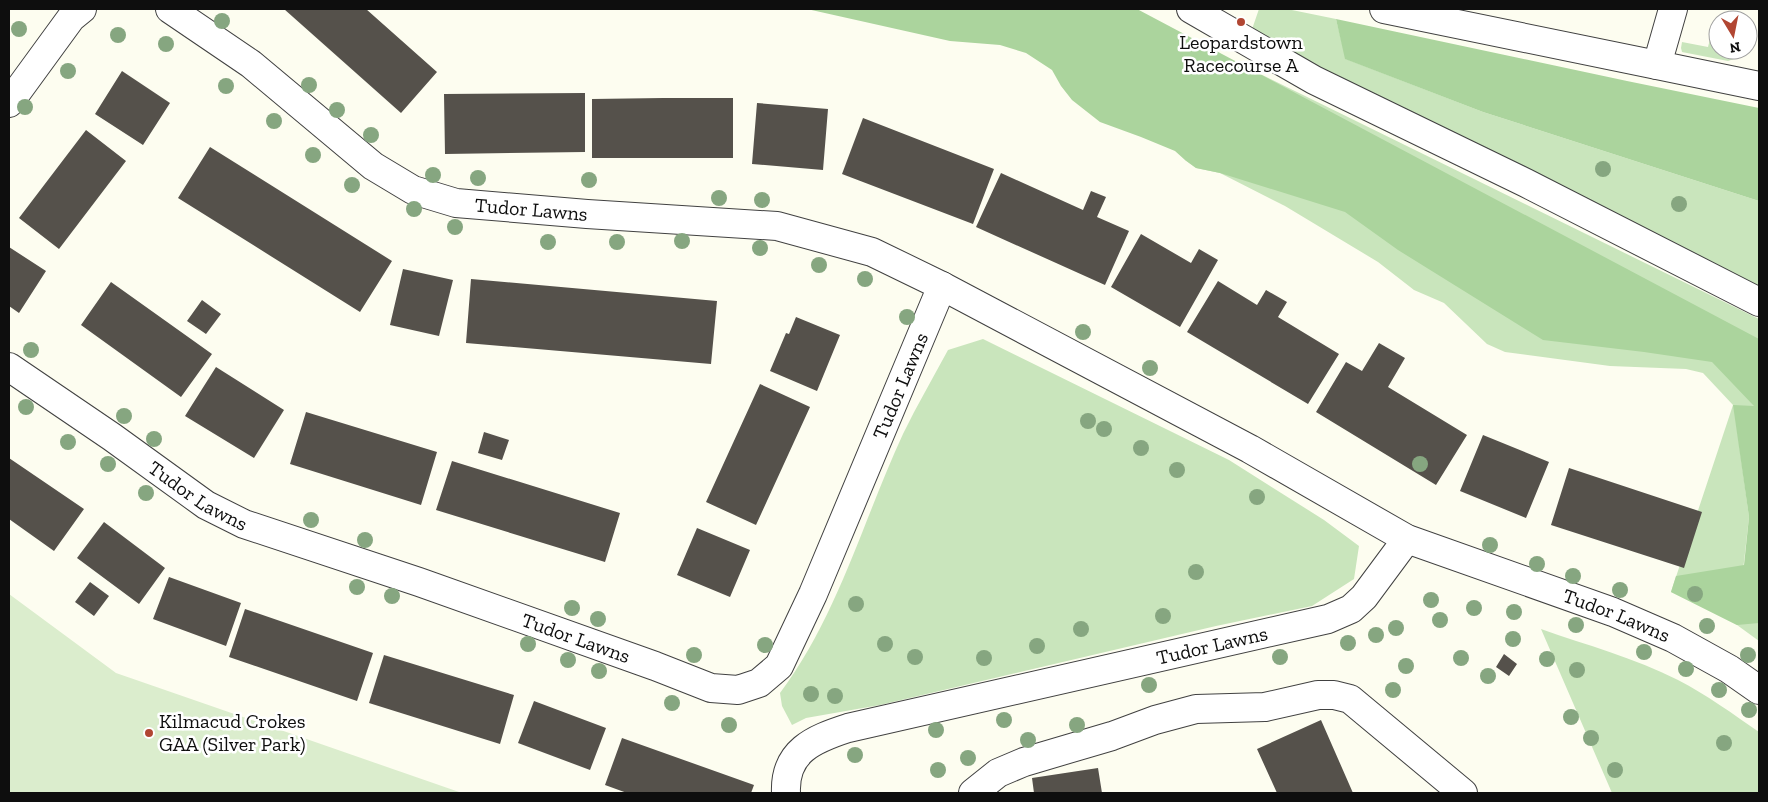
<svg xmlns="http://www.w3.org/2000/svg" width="1768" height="802" font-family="'Zilla Slab',serif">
<rect width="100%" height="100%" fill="#fdfdf0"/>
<path fill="#c9e5bc" d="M1259 9H1287L1336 19 1346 59 1483 112 1759 201V288L1250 35Z
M1711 35 1718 36V50H1736L1734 59 1728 61 1682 52 1681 48 1682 42 1708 47Z
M1242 65 1759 319V412L1734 406 1749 517 1737 624 1759 619V641L1737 625 1671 592 1733 405 1703 373 1686 369 1610 366 1505 352 1487 344 1444 303 1414 290 1378 262 1285 206 1220 173 1196 168 1185 160Z
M983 339 1229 460 1324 520 1359 546 1354 579 1312 606 1216 626 880 705 806 718 792 725 782 706 780 693C838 616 863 520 903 434 917 405 933 378 948 350Z
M1541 629C1586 645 1635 658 1678 680 1707 695 1733 714 1759 732V793H1612Z"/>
<path fill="#abd49d" d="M807 9H1137L1759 339V623L1737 625 1671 592 1676 576 1744 565 1749 517 1733 405 1754 406 1712 362 1644 352 1543 340 1398 250 1345 212 1220 173 1196 168 1185 160 1175 151 1141 137 1100 122 1072 100 1061 86 1052 70 1026 53 1000 45 950 41Z
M1336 19 1627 81 1759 108V201L1483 112 1345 59Z"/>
<path fill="#dbedcd" d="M9 594 116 673 462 793H9Z"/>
<path fill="#55514b" d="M284 9H366L437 72 401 113Z
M122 71 170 103 143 145 95 114Z
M585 93V152L445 154 444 94Z
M663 98H733V158H592V99Z
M757 103 828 109 823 170 752 164Z
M863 118 994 169 973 224 842 174Z
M86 130 126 161 59 249 19 218Z
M210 147 392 261 360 312 178 198Z
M1001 173 1083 210 1091 191 1106 197 1097 217 1129 231 1105 285 976 227Z
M1141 234 1191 263 1199 249 1218 260 1180 327 1111 287Z
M9 247 46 271 19 313 9 306Z
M403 269 453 280 439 336 390 325Z
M471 279 717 301 711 364 466 343Z
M1218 281 1257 305 1266 290 1287 302 1278 317 1339 354 1308 404 1187 332Z
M111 282 212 354 181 397 81 325Z
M202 300 221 314 206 334 187 321Z
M796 317 840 335 817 391 770 371 786 333 789 334Z
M1379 343 1405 358 1388 387 1467 435 1436 485 1316 412 1346 362 1362 371Z
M216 367 284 410 254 458 185 416Z
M760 384 810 407 756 525 706 502Z
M306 412 437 452 421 505 290 464Z
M484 432 509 440 502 460 478 453Z
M1483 435 1549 462 1526 518 1460 491Z
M9 458 84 509 54 551 9 519Z
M452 461 620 513 605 562 436 510Z
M1569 468 1702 512 1684 568 1551 525Z
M104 522 165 568 139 604 77 558Z
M697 528 750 550 730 597 677 575Z
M169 577 241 603 226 646 153 619Z
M90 582 109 596 94 616 75 602Z
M245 609 373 653 357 701 229 657Z
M1504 654 1517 664 1509 676 1496 667Z
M384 655 514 695 500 744 369 703Z
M534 701 606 728 590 770 518 743Z
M1321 720 1353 793H1277L1257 749Z
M622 738 754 785 751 793H627L605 785Z
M1098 768 1102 793H1034L1032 778Z"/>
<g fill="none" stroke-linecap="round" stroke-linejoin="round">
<g stroke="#414141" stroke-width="30">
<g id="minor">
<path id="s1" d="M170 9 251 64 373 166 413 190 456 203 587 214 777 226 872 252 942 286 1250 449 1407 539 1613 612 1673 638 1729 669 1759 690"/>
<path d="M1191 9 1314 80 1526 183 1759 302"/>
<path d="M1384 9 1657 65 1673 9"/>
<path d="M1657 65 1759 86"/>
<path d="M9 103 71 18 82 9"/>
<path id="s2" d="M9 367 112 437 206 505 244 524 419 582 655 666 711 688 738 690 759 683 779 666 813 594 942 286"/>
<path id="s3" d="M786 793C784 751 814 739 848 728L1328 619 1351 609 1364 597 1407 539"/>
<path d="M973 793 998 773 1024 762 1112 736 1155 720 1196 709 1265 707 1318 695H1334L1350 699 1463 793"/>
</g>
</g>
<use href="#minor" stroke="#fff" stroke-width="28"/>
</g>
<g fill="#86a680">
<circle cx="222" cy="21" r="8"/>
<circle cx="19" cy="29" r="8"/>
<circle cx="118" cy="35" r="8"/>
<circle cx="166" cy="44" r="8"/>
<circle cx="68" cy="71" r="8"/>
<circle cx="309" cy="85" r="8"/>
<circle cx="226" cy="86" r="8"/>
<circle cx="25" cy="107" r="8"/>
<circle cx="337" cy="110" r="8"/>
<circle cx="274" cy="121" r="8"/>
<circle cx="371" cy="135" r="8"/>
<circle cx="313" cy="155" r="8"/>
<circle cx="1603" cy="169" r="8"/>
<circle cx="433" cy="175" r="8"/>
<circle cx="478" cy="178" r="8"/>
<circle cx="589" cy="180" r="8"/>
<circle cx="352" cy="185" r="8"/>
<circle cx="719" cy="198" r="8"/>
<circle cx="762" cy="200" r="8"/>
<circle cx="1679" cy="204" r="8"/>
<circle cx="414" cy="209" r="8"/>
<circle cx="455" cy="227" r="8"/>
<circle cx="682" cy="241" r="8"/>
<circle cx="548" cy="242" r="8"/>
<circle cx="617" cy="242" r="8"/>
<circle cx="760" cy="248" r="8"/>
<circle cx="819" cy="265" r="8"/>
<circle cx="865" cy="279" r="8"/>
<circle cx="907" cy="317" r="8"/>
<circle cx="1083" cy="332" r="8"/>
<circle cx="31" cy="350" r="8"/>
<circle cx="1150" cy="368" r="8"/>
<circle cx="26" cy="407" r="8"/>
<circle cx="124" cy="416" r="8"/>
<circle cx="1088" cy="421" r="8"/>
<circle cx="1104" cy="429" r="8"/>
<circle cx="154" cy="439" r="8"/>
<circle cx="68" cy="442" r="8"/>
<circle cx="1141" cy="448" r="8"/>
<circle cx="108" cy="464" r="8"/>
<circle cx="1420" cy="464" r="8"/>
<circle cx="1177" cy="470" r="8"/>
<circle cx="146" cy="493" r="8"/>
<circle cx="1257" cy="497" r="8"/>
<circle cx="311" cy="520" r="8"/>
<circle cx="365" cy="540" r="8"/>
<circle cx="1490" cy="545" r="8"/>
<circle cx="1537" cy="564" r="8"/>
<circle cx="1196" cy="572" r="8"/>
<circle cx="1573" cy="576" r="8"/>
<circle cx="357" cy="587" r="8"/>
<circle cx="1620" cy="590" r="8"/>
<circle cx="1695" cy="594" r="8"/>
<circle cx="392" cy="596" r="8"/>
<circle cx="1431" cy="600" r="8"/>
<circle cx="856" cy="604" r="8"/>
<circle cx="572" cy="608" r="8"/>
<circle cx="1474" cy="608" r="8"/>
<circle cx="1514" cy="612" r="8"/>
<circle cx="1163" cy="616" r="8"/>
<circle cx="598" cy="619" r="8"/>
<circle cx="1440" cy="620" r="8"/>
<circle cx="1576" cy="625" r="8"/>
<circle cx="1707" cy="626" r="8"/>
<circle cx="1396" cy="628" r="8"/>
<circle cx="1081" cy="629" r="8"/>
<circle cx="1376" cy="635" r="8"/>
<circle cx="1513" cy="639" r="8"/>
<circle cx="1348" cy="643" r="8"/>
<circle cx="528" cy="644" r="8"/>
<circle cx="885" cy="644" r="8"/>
<circle cx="765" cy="645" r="8"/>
<circle cx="1037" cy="646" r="8"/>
<circle cx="1644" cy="652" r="8"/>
<circle cx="694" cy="655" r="8"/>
<circle cx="1748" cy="655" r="8"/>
<circle cx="915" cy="657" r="8"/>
<circle cx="1280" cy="657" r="8"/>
<circle cx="984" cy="658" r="8"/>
<circle cx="1461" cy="658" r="8"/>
<circle cx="1547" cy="659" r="8"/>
<circle cx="568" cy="660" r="8"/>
<circle cx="1406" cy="666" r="8"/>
<circle cx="1686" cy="669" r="8"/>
<circle cx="1577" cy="670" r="8"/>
<circle cx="599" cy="671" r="8"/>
<circle cx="1488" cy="676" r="8"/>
<circle cx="1149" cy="685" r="8"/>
<circle cx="1393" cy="690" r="8"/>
<circle cx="1719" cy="690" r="8"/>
<circle cx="811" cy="694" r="8"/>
<circle cx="835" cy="696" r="8"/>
<circle cx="672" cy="703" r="8"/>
<circle cx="1749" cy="710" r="8"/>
<circle cx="1571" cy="717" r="8"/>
<circle cx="1004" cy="720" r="8"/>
<circle cx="729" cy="725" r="8"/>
<circle cx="1077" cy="725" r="8"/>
<circle cx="936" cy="730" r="8"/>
<circle cx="1591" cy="738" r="8"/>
<circle cx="1028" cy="740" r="8"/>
<circle cx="1724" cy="743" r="8"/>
<circle cx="855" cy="755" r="8"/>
<circle cx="968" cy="758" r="8"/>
<circle cx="938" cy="770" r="8"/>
<circle cx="1615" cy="770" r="8"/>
</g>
<g fill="#b14632" stroke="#fff" stroke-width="2">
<circle cx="1241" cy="22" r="5"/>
<circle cx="149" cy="733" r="5"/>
</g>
<g text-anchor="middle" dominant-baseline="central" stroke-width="5" stroke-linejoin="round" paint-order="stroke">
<g font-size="20" fill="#0e0e0e" stroke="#fff">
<text x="1241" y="42">Leopardstown<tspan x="1241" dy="23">Racecourse A</tspan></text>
<text x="159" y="721" text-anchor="start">Kilmacud Crokes<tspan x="159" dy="23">GAA (Silver Park)</tspan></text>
</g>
<g font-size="20" fill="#0e0e0e" stroke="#fff">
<text stroke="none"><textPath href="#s1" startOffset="424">Tudor Lawns</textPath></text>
<text stroke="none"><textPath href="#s2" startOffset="1159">Tudor Lawns</textPath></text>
<text stroke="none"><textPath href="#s2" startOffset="229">Tudor Lawns</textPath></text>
<text stroke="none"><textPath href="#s1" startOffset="1599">Tudor Lawns</textPath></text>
<text stroke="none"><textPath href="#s2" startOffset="634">Tudor Lawns</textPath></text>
<text stroke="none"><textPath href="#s3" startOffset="472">Tudor Lawns</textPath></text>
</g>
</g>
<rect width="1768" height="802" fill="none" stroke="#0e0e0e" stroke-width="20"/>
<g transform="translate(1733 35) rotate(170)"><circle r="24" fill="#ffffff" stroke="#9f9f9f"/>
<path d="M0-4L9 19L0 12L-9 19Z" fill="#b14632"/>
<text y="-8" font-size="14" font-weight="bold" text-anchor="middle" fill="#0e0e0e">N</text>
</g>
</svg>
